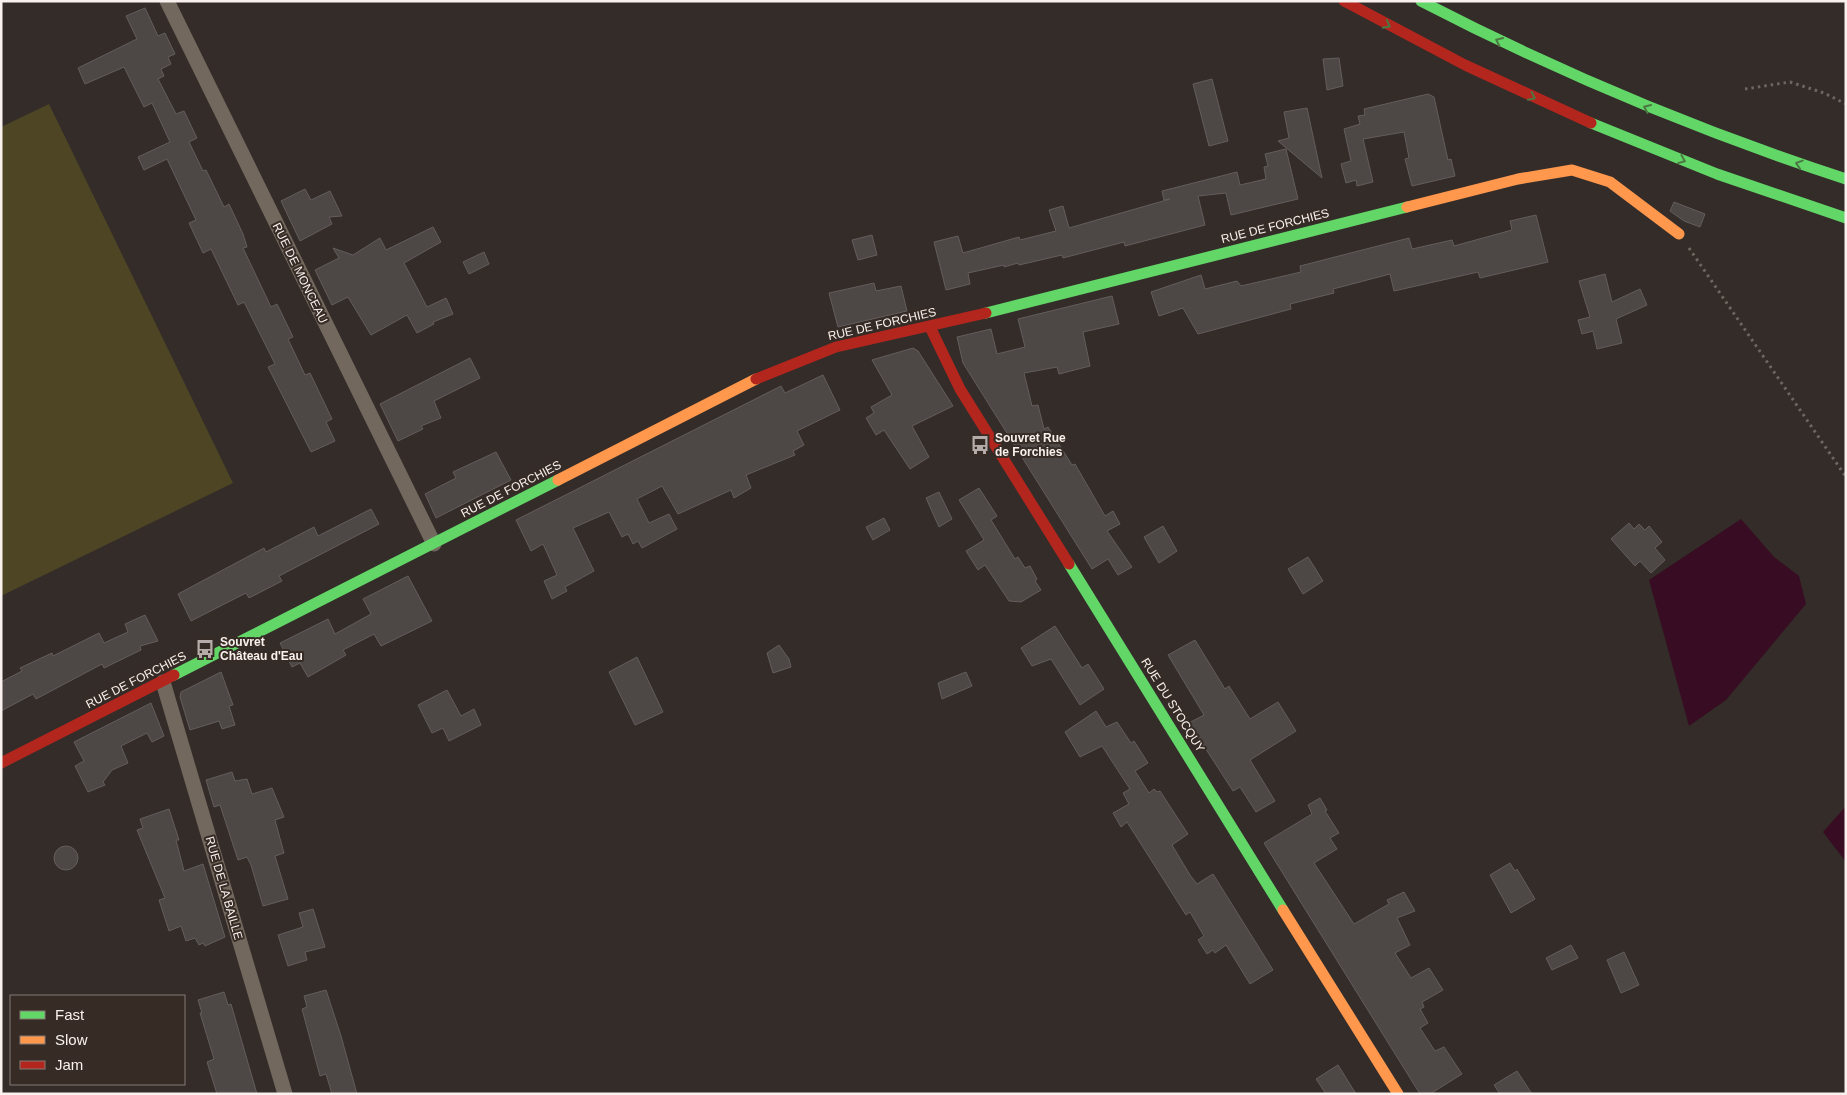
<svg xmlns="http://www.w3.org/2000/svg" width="1847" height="1095" font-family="Arial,sans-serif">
<rect width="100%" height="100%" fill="#332c29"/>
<path fill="#4e4524" d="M49 104 233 483 1 596V127Z"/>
<path fill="#380c22" d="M1741 519 1774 557 1799 576 1806 604 1726 700 1689 726 1649 580Z
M1846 806V862L1823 832Z"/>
<path fill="#4d4745" stroke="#635d5c" d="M145 8 158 36 165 33 175 54 168 57 171 64 161 69 164 76 158 79 176 114 184 111 197 138 189 142 203 171 206 170 224 207 229 204 243 234 247 247 243 248 271 307 277 304 293 337 288 339 305 375 310 373 332 419 326 422 335 441 311 452 268 367 275 364 244 302 238 305 211 249 203 253 189 223 196 220 167 159 144 170 138 157 170 142 152 103 144 107 124 67 85 84 78 68 137 39 126 16Z
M1339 58 1343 86 1327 90 1323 59Z
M1212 79 1228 141 1209 146 1193 84Z
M1428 94 1434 97 1448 160 1451 159 1455 176 1412 186 1405 159 1409 158 1404 132 1363 139 1373 182 1357 186 1356 180 1346 183 1341 164 1351 161 1344 129 1360 124 1358 116 1365 115 1364 109Z
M1307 108 1322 178 1278 141 1289 138 1284 112Z
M1286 149 1298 199 1231 215 1226 193 1198 196 1205 225 1125 246 1124 242 1063 258 1062 255 1019 265 1018 263 1004 267V265L968 273 970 284 946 290 934 242 958 236 963 253 1019 237 1020 240 1056 231 1049 210 1063 206 1069 228 1170 199 1164 200 1162 191 1237 172 1240 185 1266 179 1264 167 1268 166 1265 154Z
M305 189 311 200 330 191 342 216 329 217 332 224 300 241 281 201Z
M1674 202 1705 214 1700 227 1684 221 1670 211Z
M1536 215 1548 262 1480 278 1478 272 1394 291 1390 274 1333 289 1334 293 1290 304 1291 309 1198 334 1183 308 1159 316 1151 292 1201 275 1205 289 1237 281 1241 286 1301 272 1300 266 1409 238 1412 249 1452 240 1454 246 1512 230 1510 221Z
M433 227 441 242 404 263 427 307 446 298 453 314 433 322 434 324 417 333 407 315 371 335 348 297 332 305 315 270 339 258 333 248 353 255 380 238 386 250Z
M872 235 877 255 858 260 852 240Z
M484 252 489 264 469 274 463 262Z
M1605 274 1612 302 1640 289 1647 305 1616 319 1622 343 1597 349 1593 331 1582 334 1578 320 1590 317 1579 281Z
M874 283 876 291 901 286 907 311 838 327 829 293Z
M1112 296 1119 324 1083 332 1090 366 1059 374 1057 367 1024 373 1032 406 1038 405 1044 429 1048 427 1072 465 1075 464 1105 516 1113 511 1120 524 1107 531 1132 567 1118 575 1108 559 1092 569 963 363 957 337 991 329 997 354 1025 347 1018 319Z
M913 348 918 351 953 406 912 426 929 457 910 469 884 430 876 435 866 418 874 413 871 407 892 395 872 360Z
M470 358 480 378 434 401 441 418 421 426 423 429 398 441 380 404Z
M823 375 840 410 797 431 804 445 793 451 795 455 746 475 751 488 734 498 731 490 678 514 662 486 637 499 649 523 669 514 677 529 642 548 638 541 633 544 628 534 622 537 609 512 573 528 594 571 565 587 567 591 552 599 544 581 557 575 543 544 531 551 516 520 781 386 785 393Z
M496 452 511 480 436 518 425 494 456 478 453 472Z
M979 488 997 516 991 520 1015 559 1018 557 1025 568 1030 566 1037 579 1035 581 1041 590 1021 602 1009 601 985 565 978 570 966 551 984 540 959 500Z
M939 492 952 519 939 527 926 498Z
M371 509 379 524 279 576 282 581 249 598 246 593 191 621 178 594 264 548 266 552 314 527 318 536Z
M884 518 890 530 873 540 866 527Z
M1629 523 1634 529 1639 524 1645 530 1649 526 1662 542 1655 548 1665 560 1651 573 1640 561 1635 566 1611 539Z
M1163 526 1177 551 1159 563 1144 537Z
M1308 557 1323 581 1303 594 1288 569Z
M408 576 432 621 381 646 374 634 343 650 346 655 308 677 300 663 292 667 280 643 328 619 335 634 371 614 363 599Z
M145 615 158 641 140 646 141 650 104 668 102 664 36 699 33 694 1 711V682L22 671 20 668 52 653 53 656 99 633 104 643 128 632 125 624Z
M1055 626 1082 668 1088 664 1104 689 1080 705 1051 659 1032 666 1021 648Z
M1195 640 1225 689 1229 686 1250 719 1278 702 1296 731 1250 760 1275 801 1256 812 1240 787 1233 791 1189 723 1204 715 1168 655Z
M779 645 789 659 791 667 773 673 767 653Z
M637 657 663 712 635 725 609 672Z
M221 672 233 705 229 706 235 725 222 729 219 721 190 730 180 697 181 692Z
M966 672 972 686 942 699 938 683Z
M447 690 461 716 474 709 481 725 449 741 443 728 432 733 418 705Z
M151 703 164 736 152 742 147 733 121 746 128 763 112 770 103 782 105 785 88 792 75 766 84 761 74 742Z
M1096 711 1106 727 1117 722 1131 743 1134 741 1148 763 1135 771 1149 793 1154 789 1157 792 1160 791 1188 834 1172 845 1190 875 1197 884 1213 874 1273 970 1250 984 1226 945 1215 953 1213 950 1207 954 1198 940 1204 936 1190 912 1186 915 1127 822 1121 827 1113 813 1129 804 1123 793 1130 789 1102 746 1080 757 1065 732Z
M232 772 235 781 247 779 252 794 272 788 284 817 275 820 284 853 275 856 288 899 263 906 251 865 247 857 238 860 220 805 214 807 206 780Z
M1320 798 1327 810 1325 811 1339 833 1330 838 1337 849 1314 863 1354 924 1389 904 1387 900 1404 892 1415 911 1397 918 1410 945 1395 953 1411 978 1429 968 1443 990 1422 1002 1424 1007 1420 1009 1428 1023 1420 1028 1435 1051 1444 1047 1462 1074 1430 1094H1420L1264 843 1312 814 1308 805Z
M169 809 179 840H176L184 871 203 864 225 937 205 946 203 943 199 945 195 938 186 941 181 926 169 931 159 900 165 898 137 830 143 828 140 819Z
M54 858a12 12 0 1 1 24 0a12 12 0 1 1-24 0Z
M1510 863 1515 871 1517 869 1535 899 1511 913 1490 875Z
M313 909 325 947 305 952 307 960 288 966 278 935 303 927 299 913Z
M1571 945 1578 958 1552 970 1546 958Z
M1624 952 1639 985 1621 993 1607 960Z
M326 990 341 1036 357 1094H332L326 1074 320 1076 302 1009 307 1007 304 996Z
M224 992 228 1005 231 1004 257 1094H217L207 1062 214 1059 200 1013H202L198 1000Z
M1338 1065 1356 1094H1326L1316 1079Z
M1517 1071 1532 1094H1500L1494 1085Z"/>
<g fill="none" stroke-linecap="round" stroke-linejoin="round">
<path stroke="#6e6760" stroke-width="3" stroke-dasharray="2.5 4" stroke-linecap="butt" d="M1745 89 1790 82 1824 93 1846 104
M1689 248 1846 477"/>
<path stroke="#73685e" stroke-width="15" d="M167 1 434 544
M163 682 285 1094"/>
<path stroke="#63d668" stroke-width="11" d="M1421 1C1558 72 1699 131 1846 179
M1591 123 1717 174 1846 218
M986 313 1407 207
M1069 564 1283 910
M174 675 558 480"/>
<path stroke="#ff974d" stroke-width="11" d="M1407 207 1518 179 1572 170 1610 182 1679 234
M558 480 756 379
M1283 910 1398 1094"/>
<path stroke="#b3261e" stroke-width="11" d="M1344 1 1465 65 1591 123
M930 327 960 389 1069 564
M756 379 836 347 986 313
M1 763 174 675"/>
</g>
<defs><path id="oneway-chevron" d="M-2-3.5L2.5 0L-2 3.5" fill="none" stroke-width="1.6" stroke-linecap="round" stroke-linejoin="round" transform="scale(1.25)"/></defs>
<g stroke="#4b7843">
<use href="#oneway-chevron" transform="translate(1387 25) rotate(28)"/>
<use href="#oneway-chevron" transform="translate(1499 41) rotate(-155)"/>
<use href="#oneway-chevron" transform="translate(1532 97) rotate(26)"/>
<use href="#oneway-chevron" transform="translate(1647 108) rotate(-156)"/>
<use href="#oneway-chevron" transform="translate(1682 160) rotate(22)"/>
<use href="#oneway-chevron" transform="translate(1799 164) rotate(-162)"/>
</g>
<defs>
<g id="bus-bare" transform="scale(1.5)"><path d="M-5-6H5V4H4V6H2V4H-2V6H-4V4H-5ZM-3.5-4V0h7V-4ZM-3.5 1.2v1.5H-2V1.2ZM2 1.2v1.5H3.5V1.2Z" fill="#b4aca8" stroke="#372b25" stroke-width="2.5" paint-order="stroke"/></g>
</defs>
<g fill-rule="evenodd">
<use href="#bus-bare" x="980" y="445"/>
<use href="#bus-bare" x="205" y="649"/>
</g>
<g text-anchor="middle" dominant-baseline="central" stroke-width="4" stroke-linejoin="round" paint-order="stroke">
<g font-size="12" fill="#f9f1ed" stroke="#372b25">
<text transform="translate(1275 226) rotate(-14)">RUE DE FORCHIES</text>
<text transform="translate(300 273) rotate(64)">RUE DE MONCEAU</text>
<text transform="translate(882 324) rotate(-13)">RUE DE FORCHIES</text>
<text transform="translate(511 489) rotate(-27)">RUE DE FORCHIES</text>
<text transform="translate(136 680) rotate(-27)">RUE DE FORCHIES</text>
<text transform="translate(1173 705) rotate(58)">RUE DU STOCQUY</text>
<text transform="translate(224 888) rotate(74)">RUE DE LA BAILLE</text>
</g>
<g font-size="12" font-weight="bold" fill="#f9f1ed" stroke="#372b25" text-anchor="start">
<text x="995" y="438">Souvret Rue<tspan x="995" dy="14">de Forchies</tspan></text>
<text x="220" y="642">Souvret<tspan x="220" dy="14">Château d'Eau</tspan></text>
</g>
</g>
<rect width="1847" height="1095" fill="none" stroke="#f9f1ed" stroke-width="5"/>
<rect x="10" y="995" width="175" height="90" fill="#372b25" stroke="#857a75"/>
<rect x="20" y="1011" width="25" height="8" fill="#63d668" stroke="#857a75"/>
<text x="55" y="1020" font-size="15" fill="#f9f1ed">Fast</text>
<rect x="20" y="1036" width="25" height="8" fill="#ff974d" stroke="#857a75"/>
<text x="55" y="1045" font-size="15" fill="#f9f1ed">Slow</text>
<rect x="20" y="1061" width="25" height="8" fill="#b3261e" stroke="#857a75"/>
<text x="55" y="1070" font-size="15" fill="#f9f1ed">Jam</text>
</svg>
